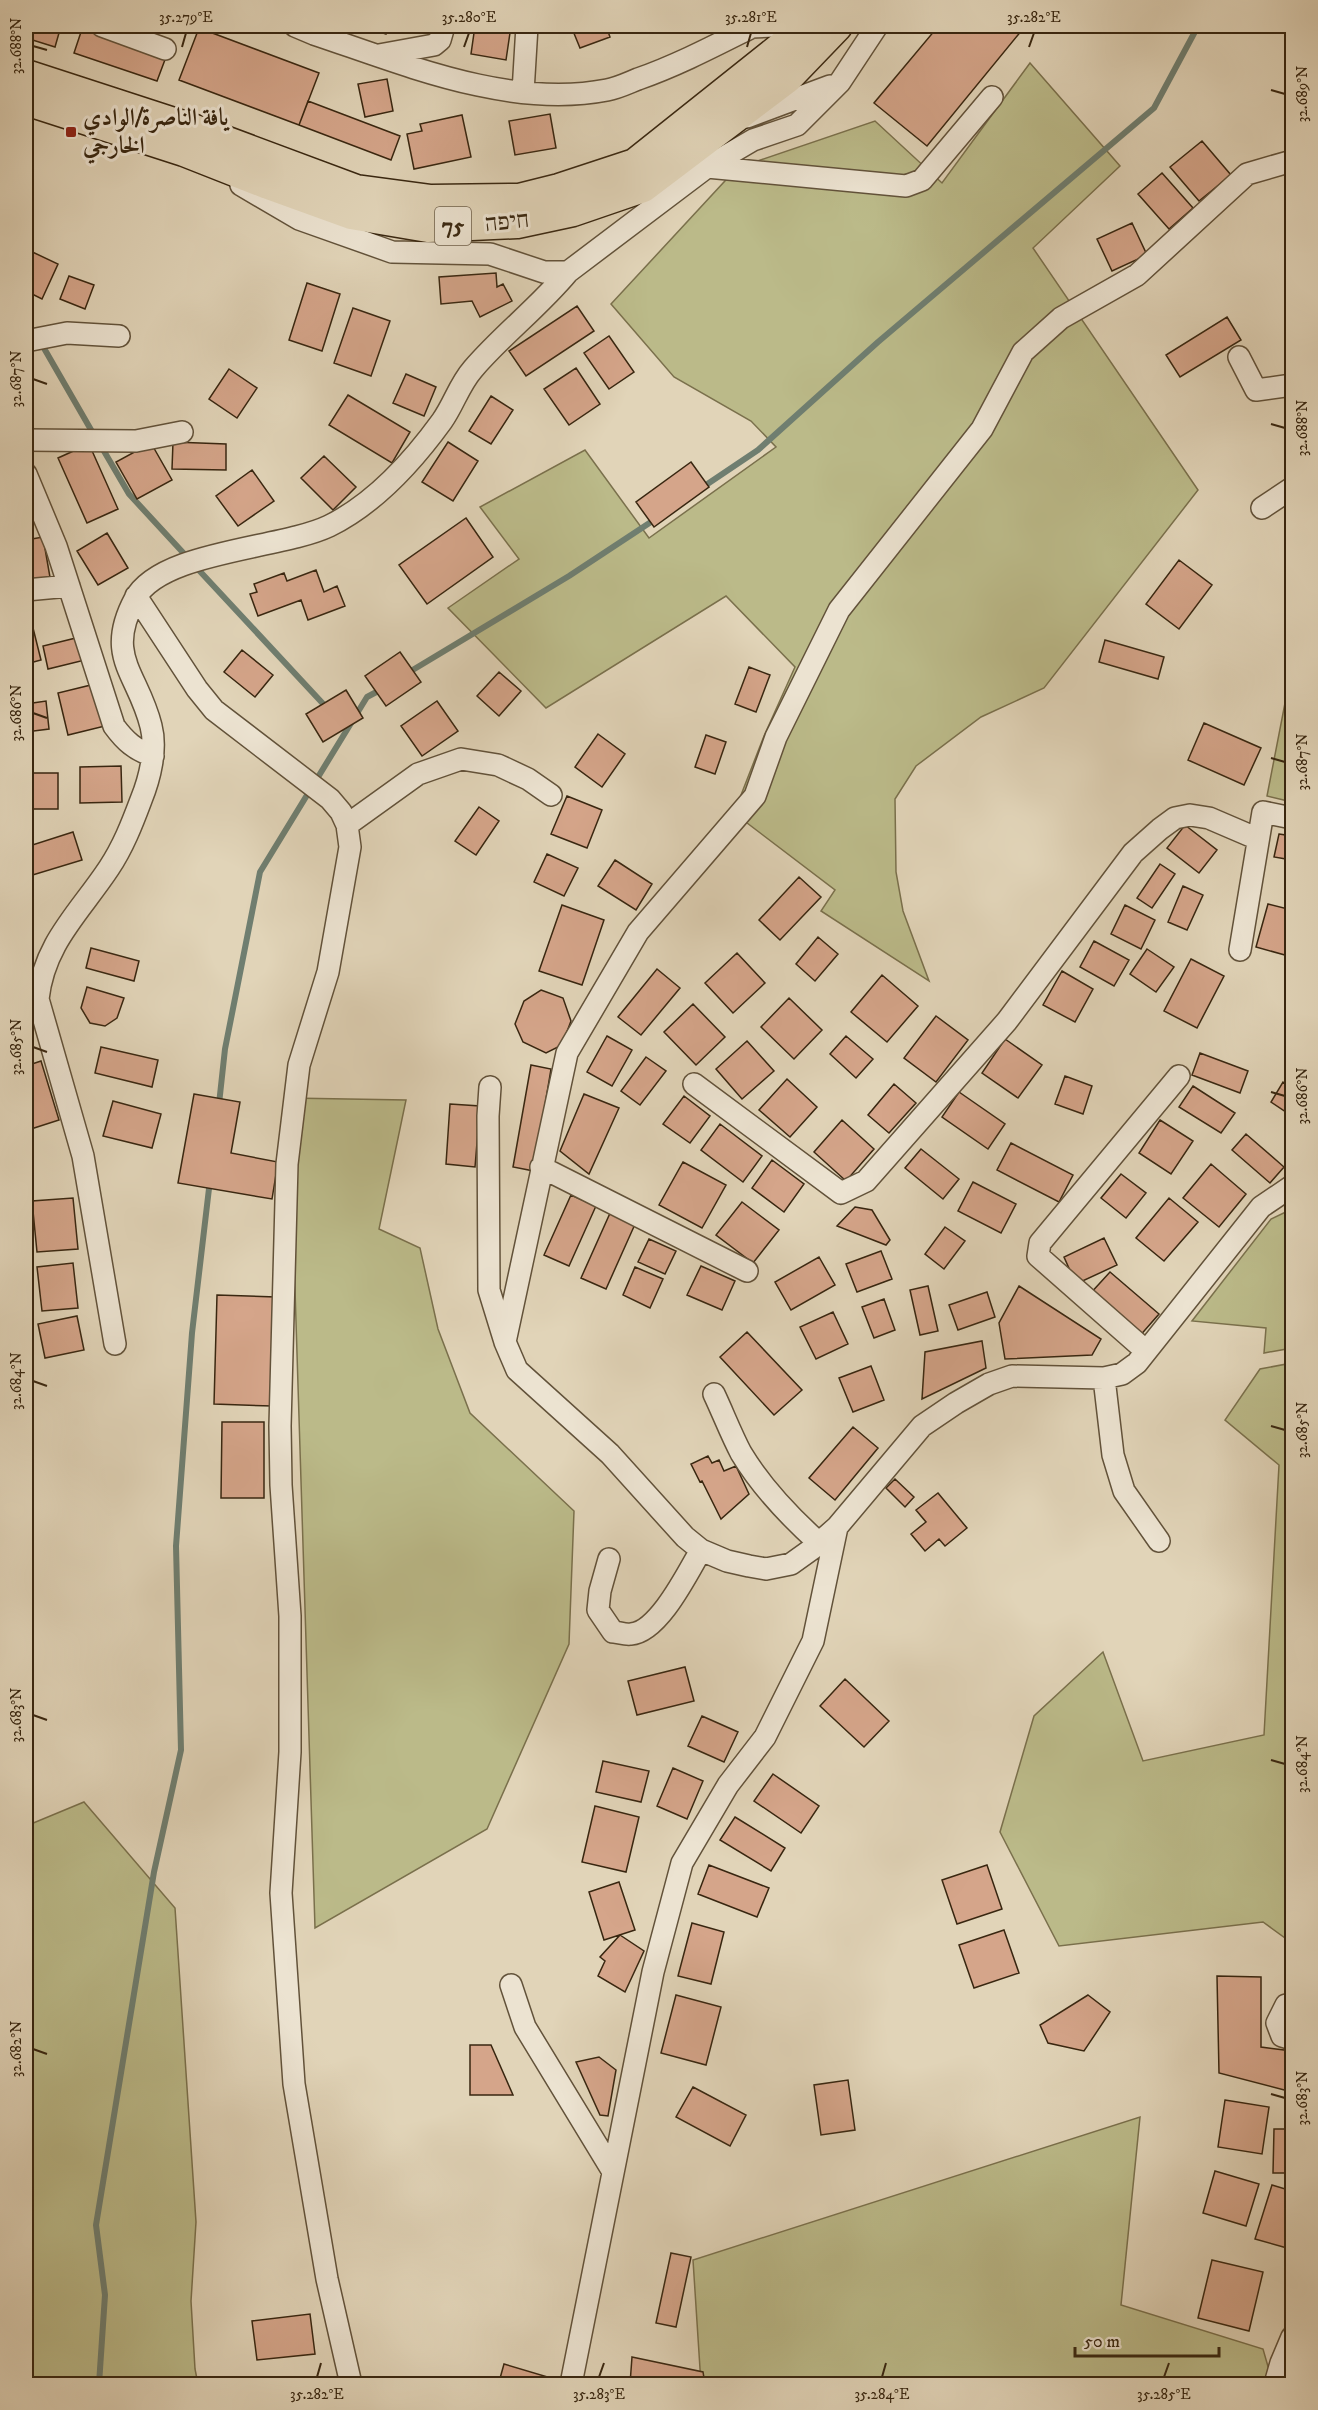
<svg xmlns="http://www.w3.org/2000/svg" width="1318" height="2410" font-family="'IM FELL DW Pica',Amiri,'Frank Ruhl Libre',serif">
<rect width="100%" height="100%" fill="#e1d4b8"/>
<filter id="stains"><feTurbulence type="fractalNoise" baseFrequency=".00333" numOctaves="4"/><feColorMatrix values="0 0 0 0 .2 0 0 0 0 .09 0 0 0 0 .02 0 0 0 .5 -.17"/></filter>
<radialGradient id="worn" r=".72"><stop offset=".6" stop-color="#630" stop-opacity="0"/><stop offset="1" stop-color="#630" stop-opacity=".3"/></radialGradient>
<path fill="#bbba89" stroke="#7a704c" stroke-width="1.5" d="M1030 63 1120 166 1033 248 1198 490 1044 688 981 717 916 766 895 799 896 872 903 911 929 981 821 911 835 890 734 813 764 736 795 667 726 596 546 708 448 608 519 559 480 507 585 450 649 538 776 447 751 421 674 377 611 304 737 168 875 121 942 183Z
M1292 667V802L1267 796Z
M289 1098 406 1100 379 1229 420 1248 438 1329 470 1413 574 1511 569 1644 487 1829 315 1928Z
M1292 1209V1348L1264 1353 1266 1328 1192 1321 1271 1219Z
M1292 1363V1943L1263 1922 1059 1946 1000 1832 1034 1716 1103 1652 1143 1761 1264 1735 1279 1465 1225 1420 1260 1369Z
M84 1802 175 1908 196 2222 191 2301 195 2369 198 2384H26V1826Z
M1140 2117 1121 2305 1263 2349 1273 2384H701L693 2260Z"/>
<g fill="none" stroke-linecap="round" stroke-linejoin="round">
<path stroke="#6f7e70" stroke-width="6" d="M26 324 36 334
M41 343 94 435
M101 446 129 494 188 558
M700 489 758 450 878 342 1154 108 1198 26
M195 566 327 708
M406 674 569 576 657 518
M219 1104 225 1049 260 872 367 697 382 689
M99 2384 105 2295 96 2225 154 1872 181 1750 176 1546 192 1333 210 1180"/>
</g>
<path fill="#d5a58a" stroke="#382610" stroke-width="1.5" d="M26 26H61L55 47 26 38Z
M362 26H389L386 34Z
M475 26H511L506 60 471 54Z
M571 26H606L610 37 580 48Z
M932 26H1017L1022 30 927 146 874 103 936 29Z
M199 28 319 73 299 125 179 80Z
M82 29 166 57 157 81 74 53Z
M387 79 393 111 365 117 358 84Z
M308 101 400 136 391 160 299 125Z
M550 114 556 148 515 155 509 121Z
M462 115 471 157 414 169 407 134 422 131 420 124Z
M1202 141 1231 175 1199 201 1170 167Z
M1162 173 1193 208 1169 229 1138 194Z
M1132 223 1147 255 1112 271 1097 239Z
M26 249 58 264 42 299 26 291Z
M496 273 497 287 503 284 512 301 480 317 472 301 441 304 439 277Z
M69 276 94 285 85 309 60 299Z
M307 283 340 294 322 351 289 340Z
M577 306 594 331 526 376 509 351Z
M353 308 390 321 371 376 334 363Z
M1227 317 1241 340 1180 377 1166 355Z
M609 336 634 372 609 389 584 353Z
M576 368 600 404 569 425 544 389Z
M229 369 257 388 237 418 209 399Z
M406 374 436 387 424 416 393 403Z
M348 395 410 432 392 463 329 425Z
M491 396 513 410 491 444 469 431Z
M173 442 226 444V470L172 469Z
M448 442 478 461 453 501 422 482Z
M151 443 172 480 137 499 116 462Z
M89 444 118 509 87 523 58 458Z
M324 456 356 487 333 510 301 478Z
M691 462 709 487 654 527 636 502Z
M252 470 274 501 238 526 216 496Z
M466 518 493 557 427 604 399 565Z
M107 533 128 568 98 585 77 551Z
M43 537 51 583 26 587V540Z
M1179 560 1212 585 1179 629 1146 604Z
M316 570 324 592 337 586 345 606 308 620 301 600 258 616 250 594 257 592 254 584 284 573 287 581Z
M32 624 41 660 26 664V625Z
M80 637 85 660 48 669 43 646Z
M1105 640 1164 657 1158 679 1099 662Z
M242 650 273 675 255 697 224 672Z
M400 652 421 682 386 706 365 676Z
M749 667 770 675 756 712 735 704Z
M499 672 521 691 499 716 477 696Z
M95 684 105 726 68 735 58 693Z
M346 690 363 718 323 742 306 714Z
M46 701 49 729 26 732V704Z
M437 701 458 731 422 756 401 726Z
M1204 723 1261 748 1244 785 1188 760Z
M598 734 625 754 602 787 575 767Z
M706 735 726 742 715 774 695 767Z
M121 766 122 802 80 803V767Z
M26 773H58V809H26Z
M567 796 602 810 587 848 551 834Z
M479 807 499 821 476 855 455 841Z
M1185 825 1217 850 1199 873 1167 848Z
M73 832 82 860 26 877V847Z
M1279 834 1292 836V860L1274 857Z
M547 854 578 868 564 896 534 882Z
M615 860 652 884 636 910 598 886Z
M1160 864 1175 874 1152 908 1137 898Z
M799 877 821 897 780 940 759 920Z
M1183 886 1203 895 1187 930 1168 922Z
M1268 904 1292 910V957L1256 947Z
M562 905 604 920 582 985 539 971Z
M1125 905 1155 920 1141 949 1111 934Z
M818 937 838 954 815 981 796 964Z
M1094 941 1129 960 1114 986 1080 967Z
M91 948 139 961 134 981 86 968Z
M1147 949 1174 967 1156 992 1130 974Z
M737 953 765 983 733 1013 705 983Z
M1191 959 1224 976 1197 1028 1164 1011Z
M657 969 680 988 641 1035 618 1017Z
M1062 971 1093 989 1075 1022 1043 1005Z
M882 975 918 1006 887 1042 851 1012Z
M87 987 124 998 117 1018 105 1026 90 1023 81 1008Z
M541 990 563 998 571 1021 562 1045 546 1053 523 1042 515 1024 524 1001Z
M789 998 822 1030 794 1059 761 1027Z
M693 1004 725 1037 696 1065 664 1032Z
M936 1016 968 1040 936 1082 904 1058Z
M607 1036 632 1050 612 1086 587 1072Z
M846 1036 873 1059 856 1078 830 1054Z
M1005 1039 1042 1065 1018 1098 982 1073Z
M747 1041 774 1071 742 1099 716 1069Z
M101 1047 158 1060 152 1087 95 1073Z
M1200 1053 1248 1071 1240 1093 1192 1075Z
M646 1057 666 1071 640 1105 621 1091Z
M41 1061 59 1120 31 1129 26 1112V1066Z
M531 1065 551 1069 534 1171 513 1167Z
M1065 1076 1092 1086 1083 1114 1055 1104Z
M787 1079 817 1107 790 1137 759 1110Z
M1283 1082 1292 1088V1116L1271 1102Z
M894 1084 916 1103 889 1133 868 1115Z
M1193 1086 1235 1113 1221 1133 1179 1107Z
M959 1092 1005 1124 988 1149 942 1117Z
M194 1094 240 1102 231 1153 278 1162 272 1199 178 1183Z
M584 1094 619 1108 589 1174 560 1151Z
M684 1096 710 1116 690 1143 663 1124Z
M113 1101 161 1114 152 1148 103 1136Z
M450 1104 480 1106 475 1167 446 1164Z
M842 1120 874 1149 846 1181 814 1152Z
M1160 1120 1193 1141 1171 1174 1139 1153Z
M720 1124 762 1156 743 1182 701 1150Z
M1246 1134 1284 1167 1270 1183 1232 1150Z
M1011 1143 1073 1175 1059 1202 997 1170Z
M26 1148H29L30 1180H26Z
M921 1149 959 1179 943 1199 905 1168Z
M772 1160 804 1184 784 1212 752 1188Z
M683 1162 726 1185 702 1228 659 1205Z
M1211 1164 1246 1194 1219 1227 1183 1198Z
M1121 1174 1146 1193 1126 1218 1101 1198Z
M973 1182 1016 1204 1001 1233 958 1211Z
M571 1195 596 1206 569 1266 544 1255Z
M73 1198 78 1249 37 1252 32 1201Z
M1169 1198 1198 1222 1164 1261 1136 1238Z
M742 1202 779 1230 753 1263 716 1235Z
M855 1207 872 1210 890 1240 886 1245 837 1226Z
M611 1211 636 1222 606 1289 581 1278Z
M945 1227 965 1241 944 1269 925 1254Z
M1104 1238 1117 1265 1076 1284 1064 1257Z
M649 1239 676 1251 665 1274 638 1262Z
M881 1251 892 1279 857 1292 846 1264Z
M819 1257 835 1285 791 1310 775 1282Z
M73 1263 78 1308 42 1311 37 1267Z
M701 1266 735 1281 722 1310 687 1295Z
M635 1267 663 1279 650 1308 623 1295Z
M1110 1272 1159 1314 1138 1338 1089 1295Z
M928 1286 938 1331 920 1335 910 1290Z
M1019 1286 1101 1339 1092 1355 1005 1359 999 1323Z
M987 1292 995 1317 958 1330 949 1305Z
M217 1295 276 1297 272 1406 214 1404Z
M884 1299 895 1330 874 1338 862 1307Z
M833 1312 848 1344 816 1359 800 1327Z
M77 1316 84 1350 45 1358 38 1324Z
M747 1332 802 1390 774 1415 720 1357Z
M982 1341 986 1368 922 1399 925 1352Z
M871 1366 884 1400 853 1412 839 1378Z
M222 1422H264V1498H221Z
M853 1427 878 1448 835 1500 809 1478Z
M708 1456 712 1463 719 1460 724 1471 736 1466 749 1494 721 1519 702 1481 700 1482 691 1464Z
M895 1479 914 1497 905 1507 886 1488Z
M938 1493 967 1528 945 1546 939 1539 925 1551 911 1534 926 1522 916 1510Z
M685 1667 694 1701 637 1715 628 1681Z
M845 1679 889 1721 864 1747 820 1706Z
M702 1716 738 1732 724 1762 688 1746Z
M603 1761 649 1771 641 1802 596 1792Z
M673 1768 703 1781 687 1819 657 1806Z
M773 1774 819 1806 801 1833 754 1801Z
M595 1806 639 1817 626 1872 582 1862Z
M735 1817 785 1848 771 1871 720 1840Z
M709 1865 769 1888 757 1917 698 1894Z
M987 1865 1002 1909 957 1924 942 1880Z
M619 1882 635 1930 604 1940 589 1892Z
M692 1923 724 1932 711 1984 678 1976Z
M1004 1930 1019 1973 974 1988 959 1945Z
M620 1935 644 1951 625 1992 598 1976 605 1961 600 1957Z
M1217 1976 1261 1977V2047L1292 2051V2092L1219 2073Z
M676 1995 721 2007 706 2065 661 2053Z
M1088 1995 1110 2012 1084 2051 1048 2043 1040 2025Z
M470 2045H491L513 2095H470Z
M599 2057 616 2070 608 2116 600 2115 576 2062Z
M848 2080 855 2130 821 2135 814 2085Z
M693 2087 746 2115 730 2146 676 2117Z
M1225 2100 1269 2107 1262 2154 1218 2147Z
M1274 2129H1292V2173H1273Z
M1215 2171 1259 2184 1246 2226 1203 2213Z
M1272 2185 1292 2191V2229L1287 2248 1255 2239Z
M671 2253 691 2257 676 2327 656 2323Z
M1212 2260 1263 2272 1249 2331 1198 2318Z
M310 2314 315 2354 257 2360 252 2321Z
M632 2357 703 2372 705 2384H630Z
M504 2364 551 2378 550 2384H509L499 2382Z"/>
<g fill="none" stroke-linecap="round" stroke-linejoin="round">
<g stroke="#62523a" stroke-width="24">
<path id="minor" d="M102 26 165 49
M295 26 314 34C404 64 510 109 607 90 618 88 628 83 638 79 678 65 716 45 754 26
M751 27 775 26
M379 55 434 45 440 40 444 26
M523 92 527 26
M747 117 830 86
M707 167 906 186 922 180 992 97
M241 185 299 219 392 252 490 254 544 272H568L707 167 753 140 797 125 840 82 877 26
M26 341 67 333 119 336
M1239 357 1256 390 1292 385
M26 440 136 441 182 432
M26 474 56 546 114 726C125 741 135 750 153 756
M1262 508 1292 488
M26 590 69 586
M136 596 197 689 214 710 330 799 341 812 347 825 350 847 328 972 299 1065 287 1164 280 1426 281 1485 290 1616V1752L281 1893 294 2084 327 2279 351 2384
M347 825 418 774 461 759 498 765 528 779 551 795
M1240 950 1263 812 1292 818
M694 1084 841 1193 866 1181 1007 1021 1133 853 1160 829 1175 818 1190 815 1209 818 1258 839
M490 1087 488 1116 489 1290 505 1342 517 1370 610 1454 685 1537 701 1550 727 1561 749 1566 766 1569 791 1564 812 1549 837 1527 922 1426 956 1403 989 1384 1012 1376 1104 1378 1122 1374 1137 1363 1261 1207 1292 1186
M541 1167 747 1271
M505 1342 567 1053 638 932 755 796 776 737 839 610 982 429 1023 352 1061 318 1137 275 1247 174 1292 161
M115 1344 83 1156 38 999C44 943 80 912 109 868 123 847 132 824 141 800 150 778 157 749 151 726 138 673 104 657 135 599 160 551 281 549 329 526 374 504 413 461 442 421 454 404 459 385 473 369 502 335 539 307 568 272
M1146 1351 1038 1256 1040 1243 1179 1076
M1104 1378 1113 1455 1124 1491 1159 1541
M714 1394C723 1413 731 1434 741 1453 762 1488 789 1516 819 1543
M609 1559 600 1591 598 1610 613 1632C618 1632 625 1635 631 1634 659 1632 688 1572 701 1550
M511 1985 525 2027 612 2170
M1292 2004 1286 2005 1277 2023 1282 2036 1292 2039
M571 2384 653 1972 682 1863 728 1785 765 1737 813 1641 837 1527
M1275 2384 1281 2363 1292 2337"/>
</g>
<g stroke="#382610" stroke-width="33">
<path id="highway" d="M26 75 195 130 356 190 431 200 519 199 559 189 635 164 783 46 799 26
M26 100 184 151 268 184 351 214 428 227 517 223 573 211 643 187 787 78 837 26"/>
</g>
<use href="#minor" stroke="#ece3d1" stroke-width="21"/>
<use href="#highway" stroke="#e1d4b8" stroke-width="30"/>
</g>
<path fill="none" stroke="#382610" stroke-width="2" d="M33 46 47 50M182 47 186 33M464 47 469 33M747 47 751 33M1029 47 1034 33M1271 90 1285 94M33 379 47 384M1271 424 1285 428M33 713 47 718M1271 758 1285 762M33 1047 47 1052M1271 1092 1285 1096M33 1381 47 1386M1271 1426 1285 1430M33 1715 47 1720M1271 1760 1285 1764M33 2049 47 2054M1271 2094 1285 2098M317 2377 321 2363M599 2377 604 2363M882 2377 886 2363M1164 2377 1169 2363"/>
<rect fill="#8f2418" stroke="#ece3d1" stroke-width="2" x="65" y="126" width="12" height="12" rx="3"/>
<g text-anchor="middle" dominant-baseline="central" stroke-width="6" stroke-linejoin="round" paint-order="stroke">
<rect fill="#ece3d1" stroke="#6e5f4a" stroke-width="1.5" x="435" y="207" width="36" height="38" rx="4.5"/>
<g font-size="22" font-weight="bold" fill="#382610">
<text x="453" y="226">75</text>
</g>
<g font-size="24" font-weight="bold" fill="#382610" stroke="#ece3d1" text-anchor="start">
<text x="83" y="118">يافة الناصرة/الوادي<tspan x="83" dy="28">الخارجي</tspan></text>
</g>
<g font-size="24" fill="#382610" stroke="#ece3d1">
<text transform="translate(507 222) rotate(-6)">חיפה</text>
</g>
</g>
<rect width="1318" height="2410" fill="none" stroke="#e1d4b8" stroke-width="66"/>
<path d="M1075 2347v9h144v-9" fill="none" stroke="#382610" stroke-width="3"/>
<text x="1084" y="2347" font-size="18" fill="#382610" stroke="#ece3d1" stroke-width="4.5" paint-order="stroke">50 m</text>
<rect x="33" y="33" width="1252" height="2344" fill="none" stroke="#382610" stroke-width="2"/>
<g font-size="15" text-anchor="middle" fill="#382610">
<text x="186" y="22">35.279°E</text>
<text x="469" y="22">35.280°E</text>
<text x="751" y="22">35.281°E</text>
<text x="1034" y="22">35.282°E</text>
<text transform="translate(16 46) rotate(-90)" y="5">32.688°N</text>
<text transform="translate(1302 94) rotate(-90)" y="5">32.689°N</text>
<text transform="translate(16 379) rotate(-90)" y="5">32.687°N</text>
<text transform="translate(1302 428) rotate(-90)" y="5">32.688°N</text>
<text transform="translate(16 713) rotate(-90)" y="5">32.686°N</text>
<text transform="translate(1302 762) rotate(-90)" y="5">32.687°N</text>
<text transform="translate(16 1047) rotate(-90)" y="5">32.685°N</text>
<text transform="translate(1302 1096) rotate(-90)" y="5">32.686°N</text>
<text transform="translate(16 1381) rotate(-90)" y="5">32.684°N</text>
<text transform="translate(1302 1430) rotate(-90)" y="5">32.685°N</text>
<text transform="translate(16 1715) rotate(-90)" y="5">32.683°N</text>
<text transform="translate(1302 1764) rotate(-90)" y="5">32.684°N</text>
<text transform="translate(16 2049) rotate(-90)" y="5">32.682°N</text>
<text transform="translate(1302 2098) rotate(-90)" y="5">32.683°N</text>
<text x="317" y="2399">35.282°E</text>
<text x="599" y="2399">35.283°E</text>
<text x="882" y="2399">35.284°E</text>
<text x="1164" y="2399">35.285°E</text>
</g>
<rect width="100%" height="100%" filter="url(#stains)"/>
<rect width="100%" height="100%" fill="url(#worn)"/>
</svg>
